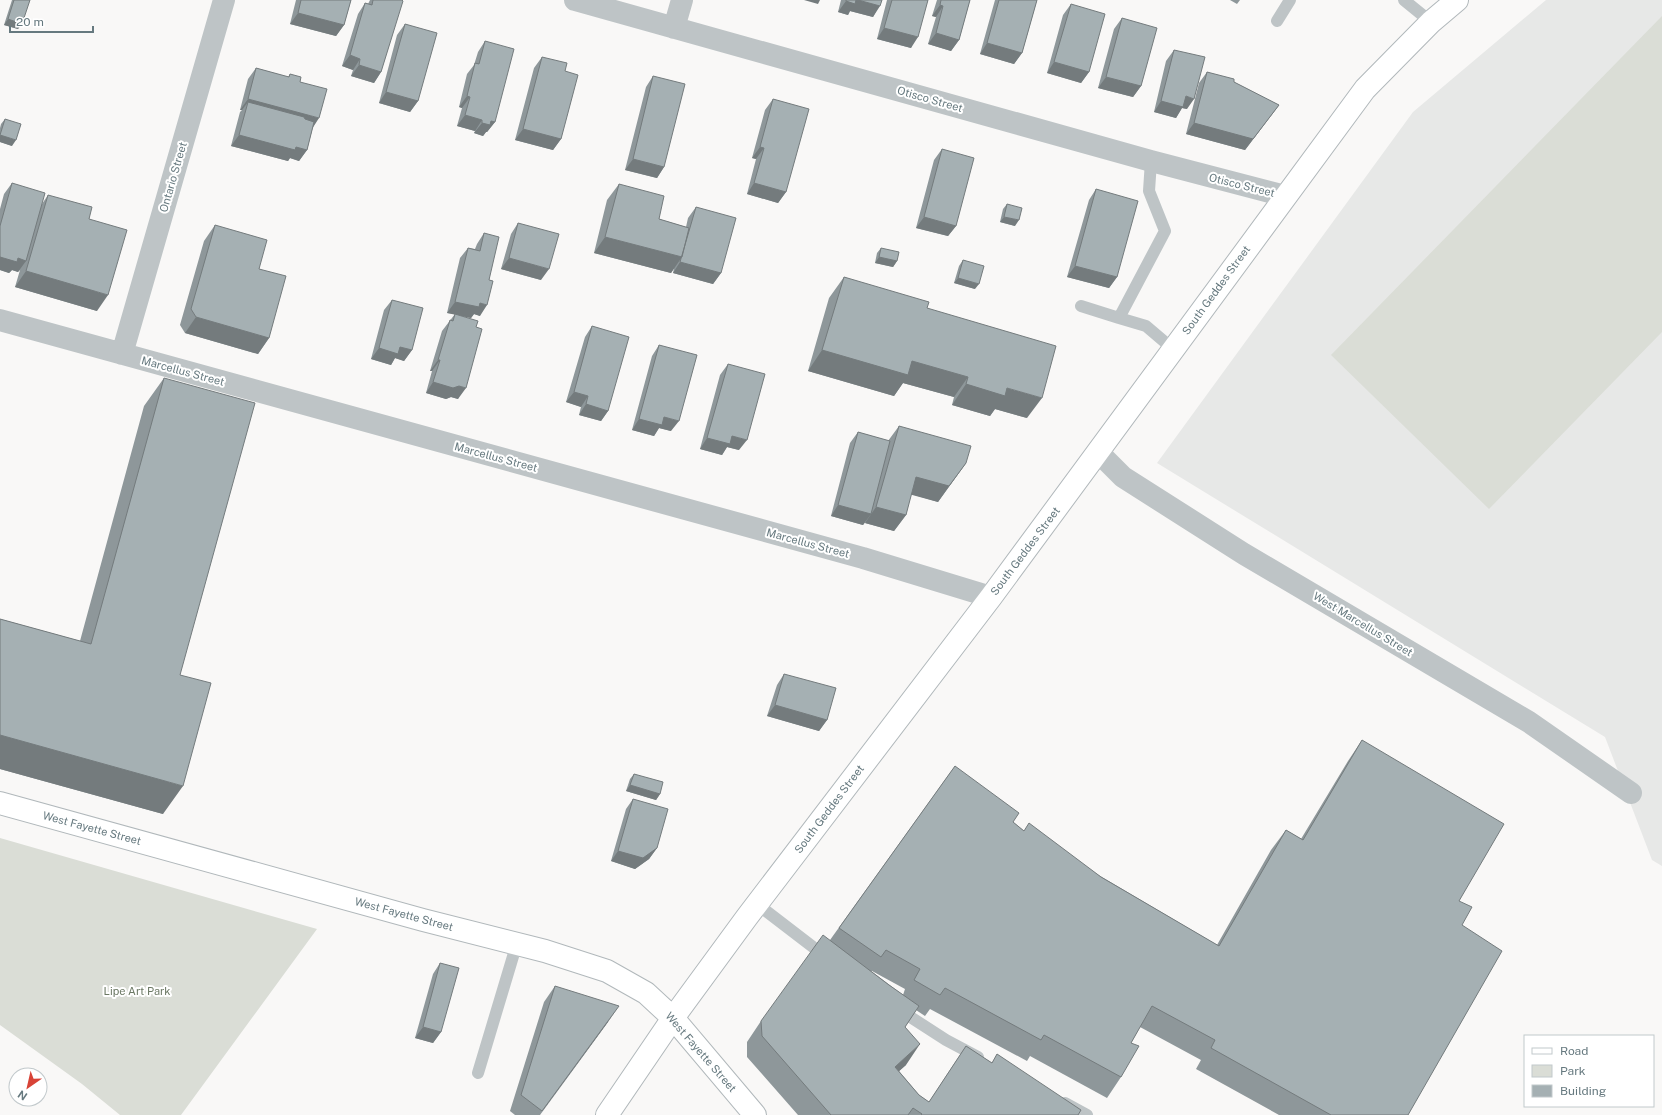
<svg xmlns="http://www.w3.org/2000/svg" width="1662" height="1115" font-family="'Public Sans',sans-serif">
<rect width="100%" height="100%" fill="#f9f8f7"/>
<path fill="#e7e8e7" d="M1546 0H1662V866L1652 860 1605 737 1157 463 1413 112Z"/>
<path fill="#daddd6" d="M1662 16V332L1489 509 1331 355Z
M0 838 317 929 181 1115H120L82 1084 0 1025Z"/>
<g fill="none" stroke-linecap="round" stroke-linejoin="round">
<g stroke="#b1b8bb" stroke-width="24">
<path id="secondary" d="M0 803 423 920 545 951 607 971 646 993 673 1018 755 1115
M607 1115 673 1018 747 917 991 597 1365 89 1431 22 1457 0"/>
</g>
<path stroke="#bec4c6" stroke-width="12" d="M1404 0 1431 22
M1277 21 1290 0
M1081 306 1119 318 1165 231 1149 191 1151 161
M1119 318 1146 326 1173 349
M757 904 826 957
M898 1009 946 1040 978 1057
M478 1073 517 943
M1065 1103 1087 1115"/>
<path stroke="#bec4c6" stroke-width="22" d="M575 0 1151 161 1285 196
M674 28 682 0
M0 320 863 558 991 597
M122 354 224 0
M1098 452 1123 477 1244 554 1529 722 1631 793"/>
<use href="#secondary" stroke="#fff" stroke-width="22"/>
</g>
<path fill="#8e979a" fill-rule="evenodd" d="M12 0H30L18 29 4 25Z
M296 0H351L344 25 336 36 290 24Z
M370 0H402L381 72 374 83 351 76 353 70 342 66 358 14 365 3 368 4Z
M841 0H882L873 17 850 11 848 15 838 12Z
M887 0H928L911 48 877 39Z
M937 0H970L959 40 951 51 928 44 936 17 932 16Z
M995 0H1037L1022 53 1014 64 980 54Z
M1230 0H1240L1237 4Z
M1071 4 1089 72 1081 83 1047 73 1063 15Z
M1122 18 1141 86 1133 97 1098 88 1114 29Z
M405 24 418 101 410 112 379 103 397 35Z
M485 41 495 122 487 132H486L483 136 474 133 475 131 457 126 462 108 459 107 467 74 474 65 478 52Z
M1174 50 1187 109 1182 108 1176 118 1154 112 1166 61Z
M542 57 565 71 561 139 553 150 515 140 534 68Z
M256 68 288 77 290 74 300 82 313 127 307 150 299 161 290 158 288 161 231 146 240 112 242 110H240L248 79Z
M1207 72 1234 82 1279 105 1245 150 1186 134 1199 83Z
M653 76 664 167 657 178 625 170 646 87Z
M773 99 786 192 778 203 747 194 756 159 752 158 765 110Z
M5 119 12 146 0 142V128L1 124Z
M942 149 956 226 948 236 916 228 934 160Z
M12 183 42 204 48 195 89 219 97 311 15 287 20 270 18 272 12 270 9 273 0 270V209L4 194Z
M619 184 659 219 686 227 688 218 696 207 721 273 713 284 673 273 674 268 671 273 594 253 607 200Z
M1096 189 1117 277 1109 288 1067 277 1089 200Z
M1007 204 1015 226 1000 222 1003 209Z
M518 223 541 280 501 269 511 234Z
M215 225 269 338 258 354 185 333 180 325 204 241Z
M484 233 480 316 474 314 471 318 461 316 476 327 458 399 451 397 446 399 426 393 432 371H430L442 331 455 314 447 313 460 258 468 248 475 249 477 244Z
M881 248 897 261 893 267 875 263 877 253Z
M963 260 975 289 954 283 959 266Z
M844 277 927 308 1027 418 995 409 990 416 952 405 954 397 903 383 894 396 808 371 829 298Z
M392 300 412 350 404 361 395 358 391 365 371 359 384 310Z
M592 326 608 411 601 421 579 415 581 407 566 402 585 337Z
M659 345 671 431 659 428 654 436 632 430 652 356Z
M728 364 739 450 727 447 722 455 700 449 720 375Z
M164 378 180 675 163 814 0 769V619L80 641 144 406Z
M899 426 966 463 938 502 911 494 906 515 894 531 865 523 866 521 863 525 831 516 850 443 858 432 888 441Z
M784 674 827 720 819 731 767 716 777 685Z
M1362 740 1459 901 1462 925 1408 1115H1279L1196 1069 1201 1060 1140 1027 1131 1043 1121 1077 1107 1098 1030 1056 1027 1061 930 1009 925 1016 916 1010 905 1027 906 1065 899 1071 919 1095 929 1102 952 1067 966 1046 992 1063 997 1054 1078 1115H798L747 1057V1042L761 1021 830 940 955 766 1013 822 1024 831 1217 945 1271 850 1286 830 1301 839 1348 761ZM871 971H872L905 989 903 995Z
M634 774 660 794 656 800 626 791 630 779Z
M633 799 657 848 649 859 635 869 611 861 626 809Z
M440 963 441 1032 433 1043 415 1038 433 974Z
M555 986 608 1022 540 1115H515L510 1111 544 1002Z"/>
<path fill="#747b7d" d="M804 0H820L818 4Z
M858 0 880 6 873 17 850 11 848 15 838 12 846 1Z
M940 5 943 6 936 17 932 16Z
M298 13 344 25 336 36 290 24Z
M8 19 22 24 18 29 4 25Z
M884 28 918 37 911 48 877 39Z
M936 33 959 40 951 51 928 44Z
M987 43 1022 53 1014 64 980 54Z
M350 55 360 59 353 70 342 66Z
M1054 62 1089 72 1081 83 1047 73Z
M359 65 381 72 374 83 351 76Z
M1106 77 1141 86 1133 97 1098 88Z
M386 92 418 101 410 112 379 103Z
M467 96 470 97 462 108 459 107Z
M1186 96 1194 99 1187 109 1182 108 1176 118 1154 112 1161 101Z
M248 99 319 118 312 129 248 102 242 110H240Z
M1279 105 1245 150 1186 134 1194 123Z
M465 115 482 120 475 131 457 126Z
M491 121 495 122 487 132H486L483 136 474 133 482 123Z
M523 129 561 139 553 150 515 140Z
M0 135 16 140 12 146 0 142Z
M239 135 296 147 307 150 299 161 290 158 288 161 231 146Z
M760 147 764 148 756 159 752 158Z
M633 159 664 167 657 178 625 170Z
M754 183 786 192 778 203 747 194Z
M924 217 956 226 948 236 916 228Z
M1004 217 1019 220 1015 226 1000 222Z
M605 237 682 257 671 273 594 253Z
M0 257 18 258 26 261 18 272 12 270 9 273 0 270Z
M879 257 897 261 893 267 875 263Z
M509 258 549 269 541 280 501 269Z
M680 262 721 273 713 284 673 273Z
M1075 266 1117 277 1109 288 1067 277Z
M26 271 108 295 97 311 15 287Z
M958 278 979 284 975 289 954 283Z
M455 302 480 303 487 305 480 316 474 314 471 318 447 313Z
M196 317 269 338 258 354 185 333Z
M400 347 412 350 404 361 395 358 391 365 371 359 379 348Z
M822 350 912 361 968 377 954 397 903 383 894 396 808 371Z
M438 360H440L432 371H430Z
M433 382 459 386 466 388 458 399 451 397 446 399 426 393Z
M966 384 1007 388 1042 398 1027 418 995 409 990 416 952 405Z
M574 392 588 396 581 407 566 402Z
M586 404 608 411 601 421 579 415Z
M664 417 679 421 671 431 659 428 654 436 632 430 639 419Z
M732 436 747 440 739 450 727 447 722 455 700 449 707 438Z
M966 463 938 502 905 493 916 477Z
M838 505 871 514 863 525 831 516Z
M876 507 906 515 894 531 865 523Z
M775 705 827 720 819 731 767 716Z
M0 735 183 786 163 814 0 769Z
M630 785 660 794 656 800 626 791Z
M657 848 649 859 635 869 611 861 618 851Z
M619 1006 608 1022 540 1115Z
M423 1027 441 1032 433 1043 415 1038Z
M920 1044 906 1065 880 1088 895 1067Z"/>
<path fill="#a5b0b3" stroke="#747b7d" d="M14 0H30L22 24 8 19Z
M301 0H351L344 25 298 13Z
M373 0H402L403 1 381 72 359 65 360 59 350 55 365 3 372 5Z
M846 0H856L855 4 846 1Z
M858 0H882L880 6Z
M892 0H928L918 37 884 28Z
M941 0H970L959 40 936 33 943 6 940 5Z
M999 0H1037L1022 53 987 43Z
M1071 4 1105 14 1089 72 1054 62Z
M1122 18 1157 28 1141 86 1106 77Z
M405 24 437 33 418 101 386 92Z
M485 41 514 49 495 122 491 121 490 125 482 123V120L465 115 470 97 467 96 475 63 479 64Z
M1174 50 1205 57 1194 99 1186 96 1183 107 1161 101Z
M542 57 567 63 565 71 578 75 561 139 523 129Z
M256 68 289 77 290 74 301 77 300 82 327 89 319 118 248 99Z
M1207 72 1234 79V82L1279 105 1253 139 1194 123Z
M653 76 685 84 664 167 633 159Z
M773 99 809 109 786 192 754 183 764 148 760 147Z
M248 102 304 117 305 119 314 122 307 150 296 147 295 150 239 135Z
M5 119 21 124 16 140 0 135Z
M942 149 974 158 956 226 924 217Z
M12 183 45 193 26 261 18 258 17 262 0 257V226Z
M619 184 664 196 659 219 689 228 682 257 605 237Z
M1096 189 1138 201 1117 277 1075 266Z
M48 195 92 207 89 219 127 230 108 295 26 271Z
M1007 204 1022 208 1019 220 1004 217Z
M696 207 736 218 721 273 680 262Z
M518 223 559 234 549 269 509 258Z
M215 225 267 240 259 269 286 276 269 338 196 317 191 309Z
M484 233 499 237 489 280 493 281 487 305 480 303 479 307 455 302 468 248 480 251Z
M881 248 899 252 897 261 879 257Z
M963 260 984 266 979 284 958 278Z
M844 277 929 302 927 308 1056 346 1042 398 1007 388 1005 396 966 384 968 377 912 361 908 375 822 350Z
M392 300 423 308 412 350 400 347 398 354 379 348Z
M455 314 478 321 476 327 482 329 466 388 459 386 453 388 433 382 440 360H438L450 320 453 321Z
M592 326 629 337 608 411 586 404 588 396 574 392Z
M659 345 697 355 679 421 664 417 662 425 639 419Z
M728 364 765 374 747 440 732 436 730 444 707 438Z
M164 378 255 403 180 675 211 683 183 786 0 735V619L91 644Z
M899 426 971 446 966 463 949 486 916 477 906 515 876 507Z
M858 432 890 441 871 514 838 505Z
M784 674 836 688 827 720 775 705Z
M1362 740 1504 824 1459 901 1472 907 1462 925 1502 951 1408 1115H1331L1211 1048 1215 1040 1152 1006 1131 1043 1139 1046 1121 1077 1044 1035 1041 1040 945 988 940 995 914 980 920 969 886 950 881 957 839 928 955 766 1019 813 1013 822 1024 831 1029 823 1101 877 1219 946 1286 830 1303 840Z
M634 774 663 782 660 794 630 785Z
M633 799 668 809 657 848 643 858 618 851Z
M823 935 889 985 919 1006 905 1027 920 1044 895 1067 919 1095 929 1102 966 1046 992 1063 997 1054 1081 1110 1078 1115H921L922 1114 913 1108 908 1115H831L762 1036 761 1021Z
M440 963 459 968 441 1032 423 1027Z
M555 986 619 1006 542 1111 521 1095Z"/>
<g text-anchor="middle" dominant-baseline="central" stroke-width="4" stroke-linejoin="round" paint-order="stroke">
<g font-size="11" fill="#66797f" stroke="#fff">
<text transform="translate(930 99) rotate(16)">Otisco Street</text>
<text transform="translate(173 177) rotate(-74)">Ontario Street</text>
<text transform="translate(1242 185) rotate(14)">Otisco Street</text>
<text transform="translate(1216 290) rotate(-54)">South Geddes Street</text>
<text transform="translate(183 371) rotate(15)">Marcellus Street</text>
<text transform="translate(496 457) rotate(15)">Marcellus Street</text>
<text transform="translate(808 543) rotate(15)">Marcellus Street</text>
<text transform="translate(1025 551) rotate(-53)">South Geddes Street</text>
<text transform="translate(1363 624) rotate(31)">West Marcellus Street</text>
<text transform="translate(829 809) rotate(-53)">South Geddes Street</text>
<text transform="translate(92 828) rotate(15)">West Fayette Street</text>
<text transform="translate(404 914) rotate(15)">West Fayette Street</text>
<text transform="translate(701 1052) rotate(49)">West Fayette Street</text>
</g>
<g font-size="11" fill="#6b7864" stroke="#fff">
<text x="137" y="991">Lipe Art Park</text>
</g>
</g>
<rect x="1524" y="1035" width="130" height="72" fill="#ffffff" stroke="#c2c9cc"/>
<rect x="1532" y="1048" width="20" height="6" fill="#ffffff" stroke="#c2c9cc"/>
<text x="1560" y="1055" font-size="12" fill="#66797f">Road</text>
<rect x="1532" y="1065" width="20" height="12" fill="#daddd6" stroke="#c2c9cc"/>
<text x="1560" y="1075" font-size="12" fill="#66797f">Park</text>
<rect x="1532" y="1085" width="20" height="12" fill="#a5b0b3" stroke="#c2c9cc"/>
<text x="1560" y="1095" font-size="12" fill="#66797f">Building</text>
<g transform="translate(28 1087) rotate(214)"><circle r="19" fill="#ffffff" stroke="#c2c9cc"/>
<path d="M0-3L7 15L0 10L-7 15Z" fill="#d84337"/>
<text y="-6" font-size="11" font-weight="bold" text-anchor="middle" fill="#66797f">N</text>
</g>
<path d="M10 26v6h83v-6" fill="none" stroke="#66797f" stroke-width="2"/>
<text x="16" y="26" font-size="12" fill="#66797f" stroke="#ffffff" stroke-width="3" paint-order="stroke">20 m</text>
</svg>
